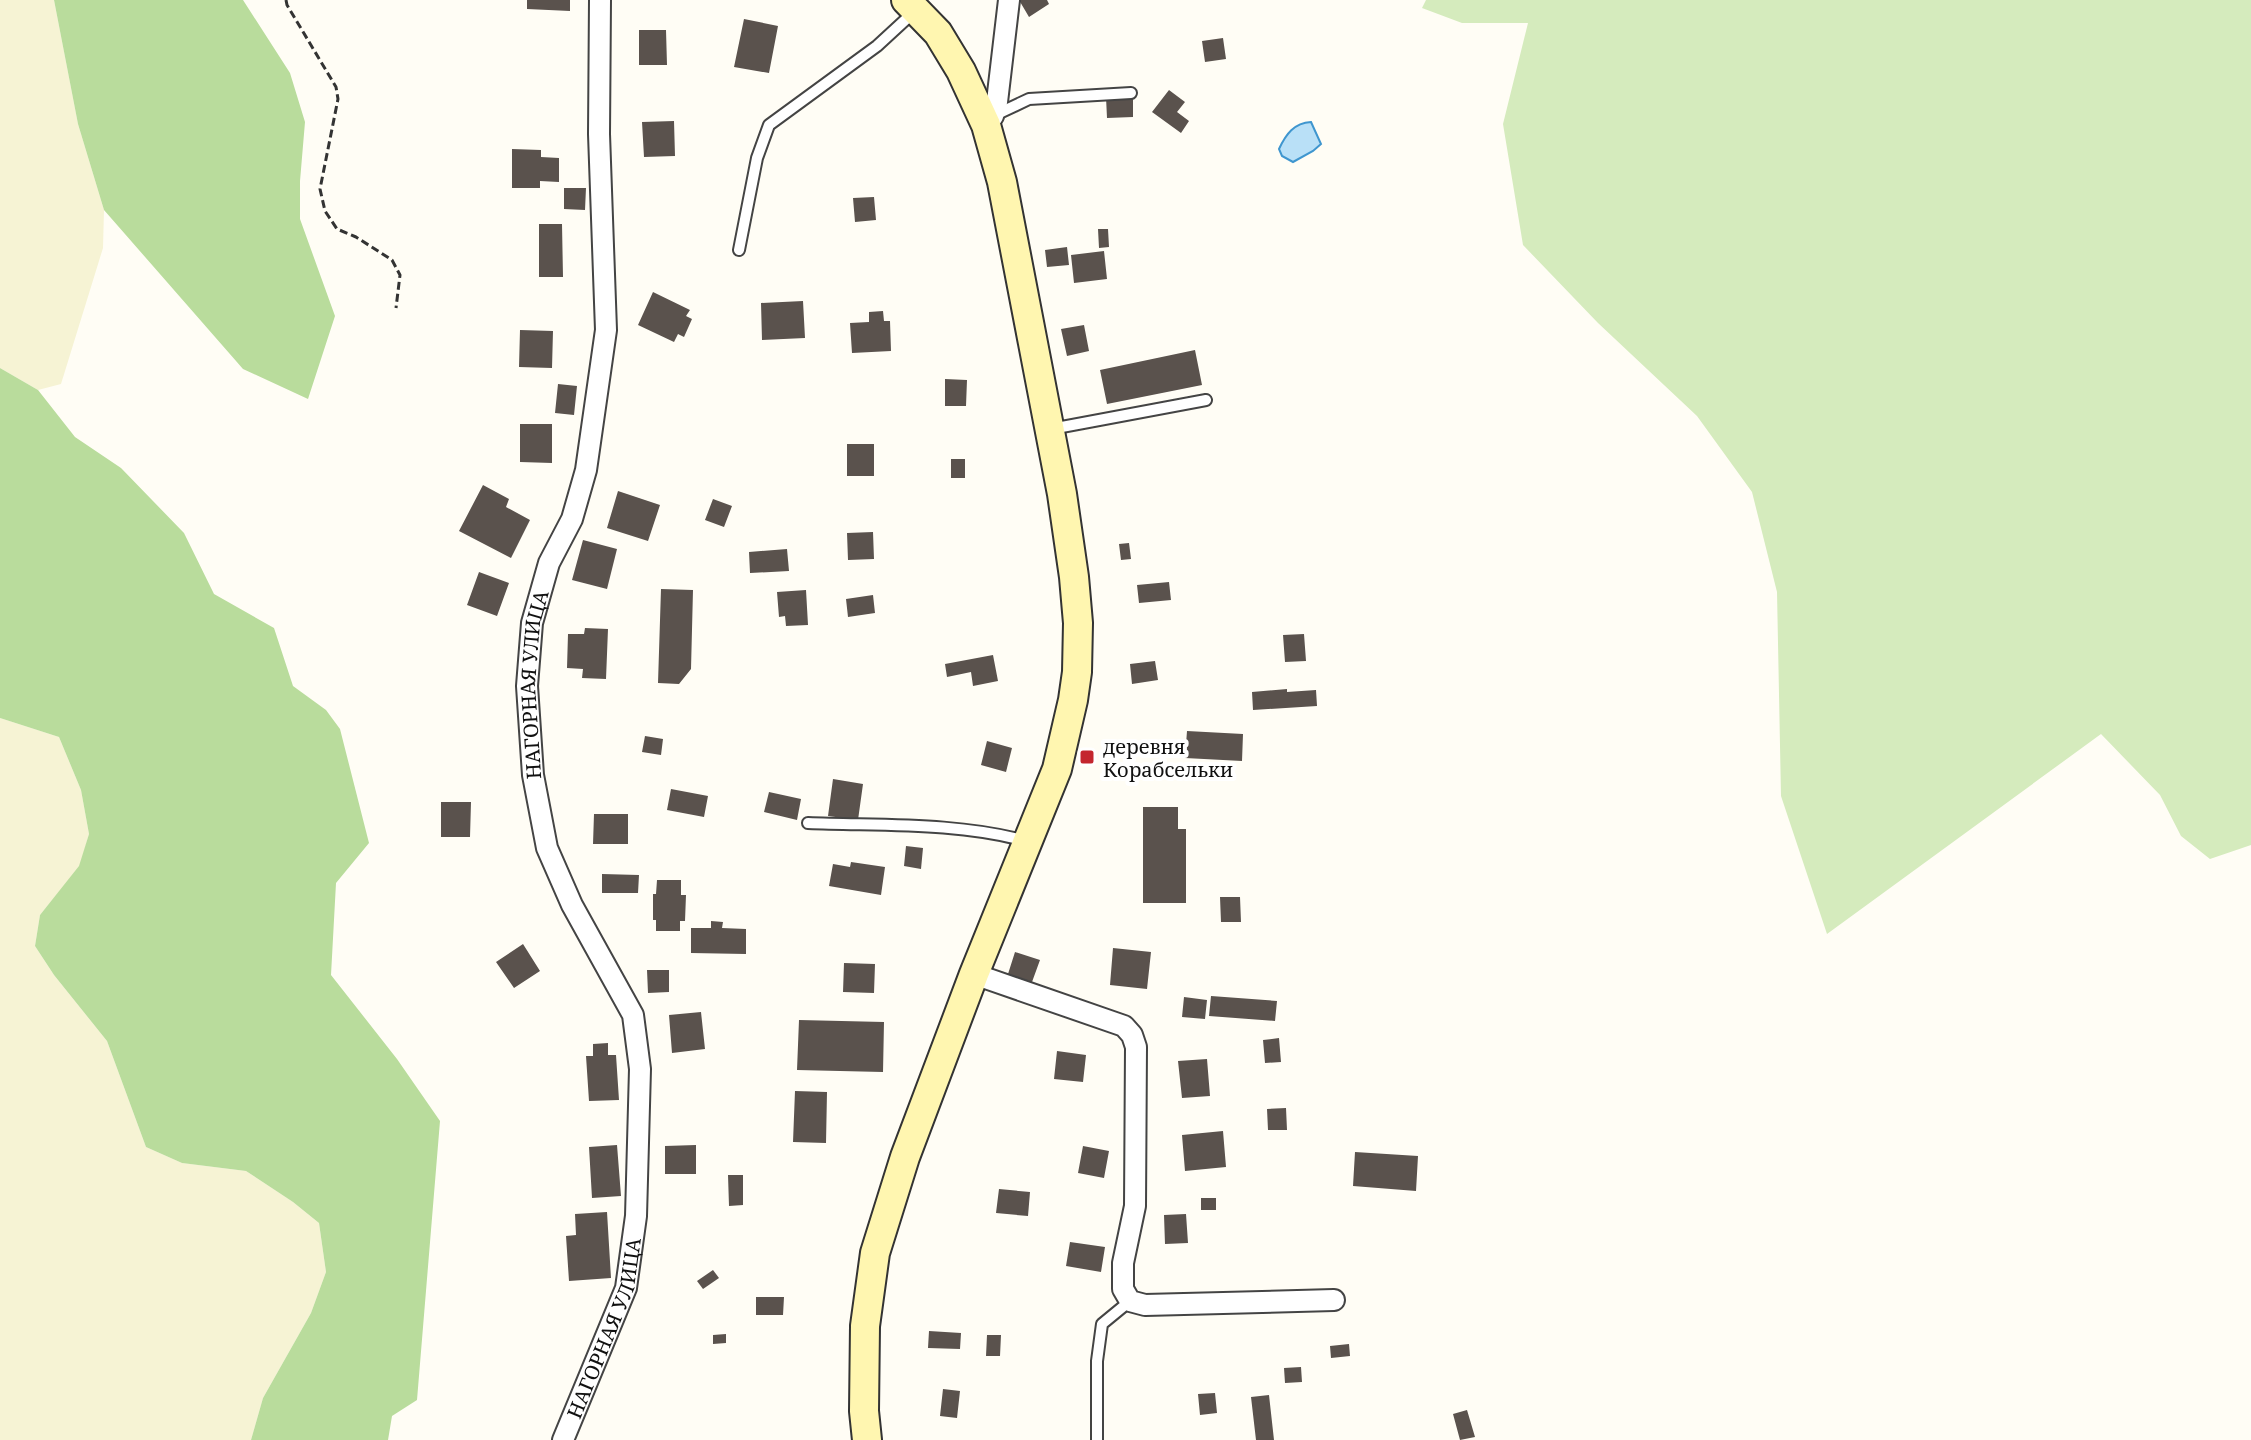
<svg xmlns="http://www.w3.org/2000/svg" width="2251" height="1440" font-family="'Noto Serif',serif">
<rect width="100%" height="100%" fill="#fffdf5"/>
<path fill="#f6f3d4" d="M0 0H54L78 124 104 210 103 248 61 384 38 390 0 368Z
M0 718 59 737 81 790 89 834 80 866 40 915 35 946 54 975 107 1041 146 1147 182 1163 246 1171 293 1202 319 1223 326 1272 311 1313 263 1398 251 1440H0Z"/>
<path fill="#d5ebbd" d="M1426 0H2251V845L2210 859 2181 836 2160 795 2101 734 1827 934 1781 796 1777 592 1752 492 1697 416 1598 323 1523 245 1503 124 1528 23H1462L1422 8Z"/>
<path fill="#b9dc9c" d="M54 0H243L290 73 305 122 300 181V219L335 316 308 399 243 369 104 210 78 124Z
M0 368 38 390 75 437 121 468 184 533 214 594 274 628 293 686 326 710 340 729 369 843 336 883 331 975 397 1059 440 1121 417 1400 392 1416 388 1440H251L263 1398 311 1313 326 1272 319 1223 293 1202 246 1171 182 1163 146 1147 107 1041 54 975 35 946 40 915 79 866 89 834 81 790 59 737 0 718Z"/>
<path fill="#b9e0f7" stroke="#3f96cf" stroke-width="2" d="M1311 122 1321 144 1313 151 1293 162 1282 156 1279 149C1286 134 1294 123 1311 122Z"/>
<path fill="#5a524d" d="M527 0H570V11L527 9Z
M1019 0H1047L1049 4 1029 17Z
M744 19 778 26 769 73 734 67Z
M639 30H666L667 65H639Z
M1223 38 1226 59 1205 62 1202 41Z
M1169 90 1185 102 1177 112 1189 121 1181 133 1152 112Z
M1106 97H1133V117L1107 118Z
M674 121 675 156 644 157 642 122Z
M512 149 541 150V157L559 158V182L540 181V188H512Z
M564 188H586L585 210 564 209Z
M874 197 876 220 855 222 853 198Z
M539 224H562L563 277H539Z
M1098 229H1108L1109 247 1099 248Z
M1067 247 1069 265 1047 267 1045 250Z
M1104 251 1107 279 1074 283 1071 255Z
M653 292 690 310 686 316 692 319 684 337 678 334 674 342 638 325Z
M803 301 805 338 762 340 761 303Z
M883 311 884 321H890L891 351 852 353 850 323 869 322V312Z
M1084 325 1089 351 1067 356 1061 329Z
M520 330 553 331 552 368 519 367Z
M1195 350 1202 385 1107 404 1100 370Z
M945 379 967 380 966 406H945Z
M558 384 577 386 574 415 555 413Z
M520 424H552V463L520 462Z
M847 444H874V476H847Z
M951 459H965V478H951Z
M483 485 509 499 506 507 530 520 511 558 459 531Z
M618 491 660 505 648 541 607 528Z
M713 499 732 506 724 527 705 520Z
M873 532 874 559 848 560 847 533Z
M583 540 617 549 607 589 572 580Z
M1129 543 1131 559 1121 560 1119 544Z
M787 549 789 571 750 573 749 552Z
M479 572 509 583 497 616 467 605Z
M1169 582 1171 600 1139 603 1137 585Z
M661 589 693 590 691 669 679 684 658 683Z
M806 590 808 625 786 626 785 616 779 617 777 592Z
M873 595 875 613 848 617 846 599Z
M585 628 608 629 606 679 582 678 583 669 567 668 568 634H584Z
M1304 634 1306 661 1285 662 1283 635Z
M993 655 998 681 973 686 971 672 947 677 945 664Z
M1155 661 1158 680 1132 684 1130 664Z
M1287 689V692L1316 690 1317 706 1253 710 1252 692Z
M1187 731 1243 734 1242 761 1185 758Z
M645 736 663 739 661 755 642 752Z
M987 741 1012 748 1006 772 981 765Z
M833 779 863 784 858 820 828 816Z
M671 789 708 796 704 817 667 810Z
M769 792 801 799 797 820 764 812Z
M441 802H471L470 837H441Z
M1143 807H1178V829H1186V903H1143Z
M594 814H628V844H593Z
M906 846 923 848 921 869 904 866Z
M851 862 885 867 881 895 829 886 833 864 850 867Z
M602 874 639 875 638 893H602Z
M657 880H681V895H686L685 921H680V931H656V920H653V894H656Z
M1220 897H1240L1241 922H1221Z
M711 921 723 922 722 928 746 929V954L691 953V928H711Z
M523 944 540 971 514 988 496 962Z
M1113 948 1151 952 1147 989 1110 985Z
M1015 952 1040 960 1032 982 1008 974Z
M844 963 875 964 874 993 843 992Z
M647 970H669V992L648 993Z
M1211 996 1277 1001 1275 1021 1209 1016Z
M1184 997 1207 1000 1205 1019 1182 1017Z
M701 1012 705 1049 672 1053 669 1015Z
M799 1020 884 1022 883 1072 797 1070Z
M1279 1038 1281 1062 1265 1063 1263 1040Z
M608 1043V1055H616L619 1100 589 1101 586 1056H593V1044Z
M1057 1051 1086 1055 1083 1082 1054 1079Z
M1207 1059 1210 1096 1182 1098 1178 1061Z
M795 1091 827 1092 826 1143 793 1142Z
M1286 1108 1287 1130H1268L1267 1109Z
M1223 1131 1226 1167 1185 1171 1182 1135Z
M617 1145 621 1196 592 1198 589 1147Z
M696 1145V1174H665V1146Z
M1083 1146 1109 1151 1104 1178 1078 1173Z
M1355 1152 1418 1156 1416 1191 1353 1186Z
M728 1175H743V1205L729 1206Z
M999 1189 1030 1192 1028 1216 996 1213Z
M1201 1198H1216V1210H1201Z
M607 1212 611 1278 569 1281 566 1236 576 1235 575 1214Z
M1186 1214 1188 1243 1165 1244 1164 1215Z
M1070 1242 1105 1247 1101 1272 1066 1266Z
M713 1270 719 1278 703 1289 697 1281Z
M756 1297H784L783 1315H756Z
M929 1331 961 1333 960 1349 928 1348Z
M726 1334V1343L713 1344V1335Z
M987 1335H1001L1000 1356H986Z
M1349 1344 1350 1356 1331 1358 1330 1346Z
M1301 1367 1302 1382 1285 1383 1284 1368Z
M943 1389 960 1391 957 1418 940 1416Z
M1215 1393 1217 1413 1200 1415 1198 1394Z
M1269 1395 1274 1440H1256L1251 1397Z
M1467 1410 1475 1437 1460 1440 1453 1414Z"/>
<g fill="none" stroke-linecap="round" stroke-linejoin="round">
<g stroke="#444" stroke-width="14">
<path id="lane" d="M993 116 1029 99 1131 93
M739 250 757 158 769 125 877 46 915 11
M1051 429 1206 400
M808 823C880 826 956 822 1026 841
M1097 1440V1361L1102 1324 1130 1301"/>
</g>
<g stroke="#444" stroke-width="24">
<g id="street">
<path d="M986 125 993 116 997 102 1009 0"/>
<path d="M974 974 1124 1026 1132 1035 1136 1047 1135 1206 1123 1263V1289L1130 1301 1145 1305 1334 1300"/>
<path id="s1" d="M563 1440 626 1288 636 1216 640 1069 633 1015 572 905 547 848 533 775 527 686 532 623 549 563 572 519 586 470 606 330 599 134 600 0"/>
</g>
</g>
<g stroke="#333" stroke-width="32">
<path id="secondary" d="M867 1440 864 1411 865 1326 875 1253 905 1157 974 974 1057 769 1073 700 1077 672 1078 623 1074 577 1062 494 1002 182 986 125 961 71 938 33 906 0"/>
</g>
<path stroke="#333" stroke-width="3" stroke-dasharray="8 4" stroke-linecap="butt" d="M286 0 287 5 336 87 338 99 320 189 325 211 337 229 356 237 392 260 400 275 396 308"/>
<use href="#lane" stroke="#fff" stroke-width="10"/>
<use href="#street" stroke="#fff" stroke-width="20"/>
<use href="#secondary" stroke="#fff6b0" stroke-width="28"/>
</g>
<rect fill="#c4262e" stroke="#fff" stroke-width="3" x="1079" y="749" width="16" height="16" rx="4"/>
<g text-anchor="middle" dominant-baseline="central" stroke-width="8" stroke-linejoin="round" paint-order="stroke">
<g font-size="20" fill="#111" stroke="#fff">
<text stroke="none"><textPath href="#s1" startOffset="792">НАГОРНАЯ УЛИЦА</textPath></text>
<text stroke="none"><textPath href="#s1" startOffset="120">НАГОРНАЯ УЛИЦА</textPath></text>
</g>
<g font-size="20" fill="#111" stroke="#fff" text-anchor="start">
<text x="1103" y="746">деревня<tspan x="1103" dy="23">Корабсельки</tspan></text>
</g>
</g>
</svg>
